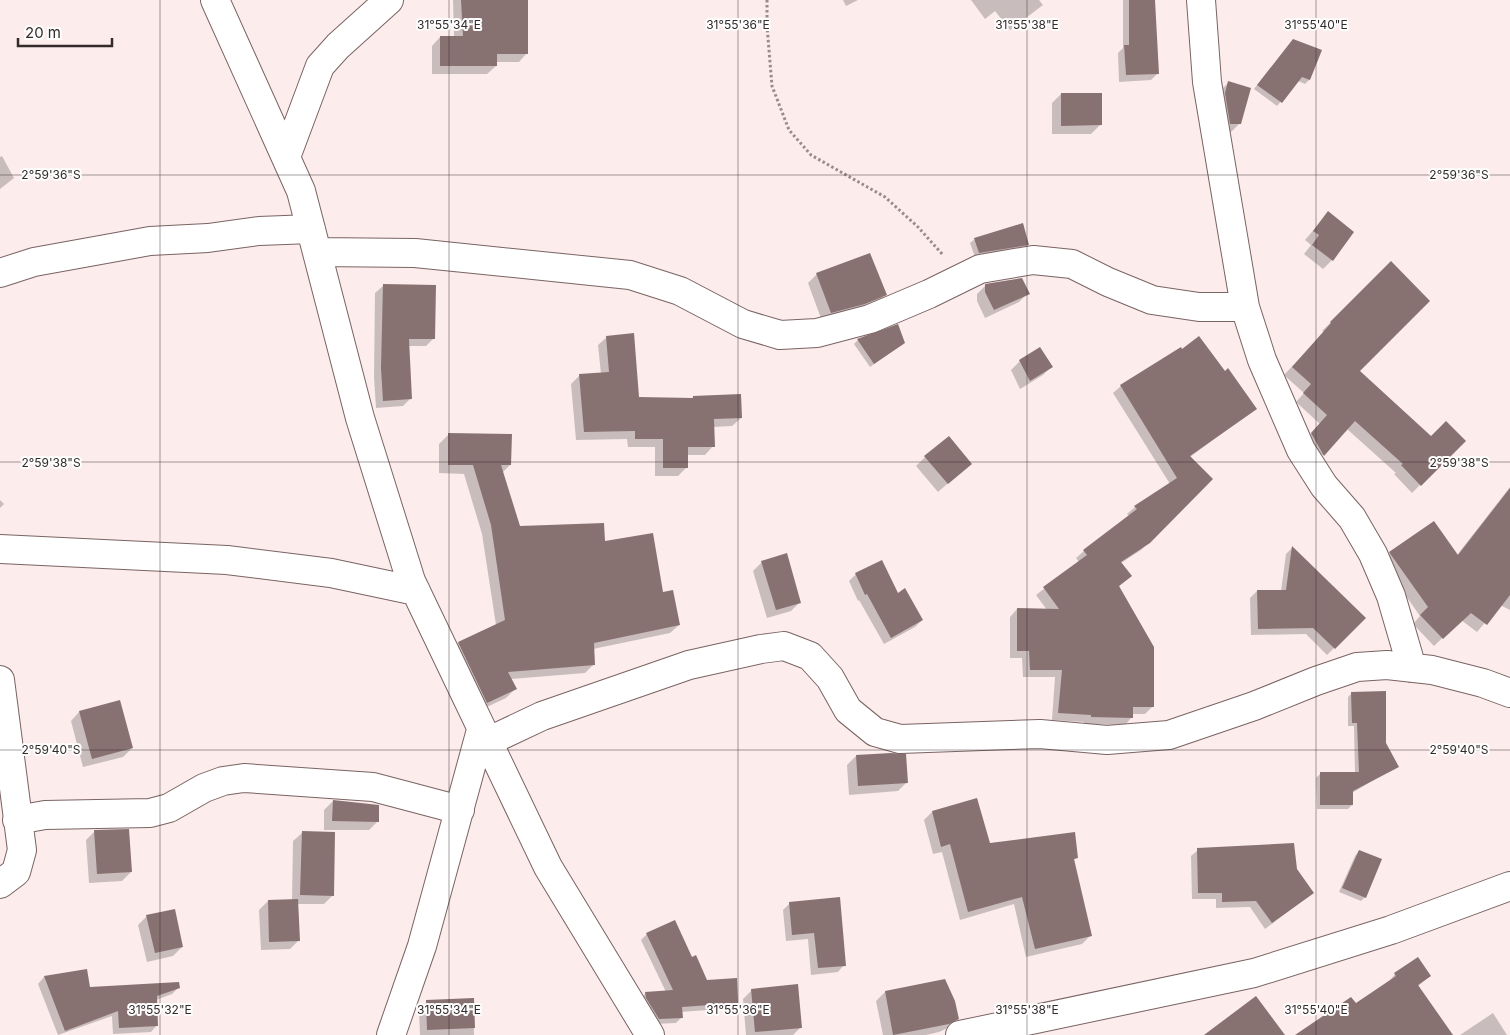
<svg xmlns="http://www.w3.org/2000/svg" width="1510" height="1035" font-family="Inter,sans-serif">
<rect width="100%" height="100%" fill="#fcecec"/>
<path fill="#0003" d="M453 0H527V53L519 62H496V66L487 74H432V46L440 37H454Z
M843 0H858L846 6Z
M971 0H1039L1043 5 1010 30 995 11 985 19Z
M1123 0H1154L1158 73 1151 80 1119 82 1118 53 1123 48Z
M1289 45 1321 51 1309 80 1305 84 1298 81 1277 106 1254 89Z
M1228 83 1240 123 1231 132H1221L1219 92Z
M1061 94 1100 125 1091 134H1052V103Z
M2 156 14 178 0 189V157Z
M1328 213 1332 260 1323 269 1304 254 1311 245 1305 240Z
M975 239 1028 244 1024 249 975 257 970 243Z
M1391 263 1359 371 1431 438 1464 441 1412 493 1394 474 1396 473 1347 429 1315 463 1303 442 1320 424 1296 402 1304 393 1284 375 1324 332 1322 331Z
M817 274 885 295 876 304 822 321 808 283Z
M986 285 1028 293 1019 302 985 318 977 301V294Z
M383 286 433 339 426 346H408L411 398 403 406 376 408 374 377 375 293Z
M607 337 638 398 691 399 693 397 741 418 732 426 713 427V446L705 455H686V468L678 476H655V447H628L627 439 576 440 571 384 580 375 601 374 598 345Z
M858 340 904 343 870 367 854 344Z
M1180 348 1224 372 1256 408 1190 457 1212 479 1141 550 1121 563 1131 576 1118 587 1153 706 1145 714H1132V717L1125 725 1084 724V722L1052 720 1055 677H1023L1022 658H1010V617L1017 609 1047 610 1036 595 1079 562 1076 558 1084 551 1129 516 1127 514 1135 507 1170 484 1113 393 1121 386Z
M1020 361 1052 366 1043 375 1020 389 1011 370Z
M448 435 510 465 502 473 519 528 604 542 662 594 679 625 670 633 593 649 594 664 585 673 511 679 515 689 506 698 478 711 449 652 458 643 496 625 482 534 464 474 439 473V444Z
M925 457 970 464 938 492 916 466Z
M1510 487V610L1500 605 1477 632 1461 620 1434 646 1413 624 1420 616 1382 562 1390 553 1457 555Z
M0 500 4 504 0 508Z
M1292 548 1364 618 1327 655 1306 634 1251 635 1250 598 1257 591H1281L1286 554Z
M762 562 800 602 791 611 767 618 753 571Z
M856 574 897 594 922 620 915 627 884 644 859 600 858 601 849 581Z
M1352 693 1397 766 1352 793V805L1348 809H1317L1316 778 1320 774H1355L1354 726H1348V697Z
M79 712 132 748 123 757 83 767 71 721Z
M856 756 907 782 898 791 849 795 847 765Z
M976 800 989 845 1076 858 1073 861 1091 935 1082 944 1026 957 1014 904 960 920 942 852 933 854 924 820 932 812Z
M333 801 378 821 369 830H324V810Z
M95 831 131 872 122 881 89 883 86 840Z
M302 833 333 895 324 904H297L299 940 290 949 261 950 259 910 268 901 292 900 293 841Z
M1198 850 1296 870 1313 893 1265 929 1250 907 1216 908V899H1192L1191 856Z
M1359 851 1365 897 1361 901 1339 892 1355 856Z
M790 903 844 965 838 972 811 975 808 939 786 941 783 910Z
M147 916 182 947 173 956 147 962 138 925Z
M647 934 692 959 706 981 737 1003 732 1008 681 1012 682 1017 676 1023 653 1024 640 999 646 993 666 992 641 940Z
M86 970 88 988 179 987 172 994 156 1000 157 1025 151 1032 113 1034 112 1016 58 1035 38 984 44 977Z
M1395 974 1430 976 1417 987 1451 1035H1298L1355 1005 1388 983Z
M752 990 801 1027 793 1035H746L743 999Z
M885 992 957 1019 948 1028 939 1032 926 1035H883L876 1001Z
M473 1000 474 1035H420L419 1010 427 1002Z
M1493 1013 1507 1035H1460Z"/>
<path fill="#887171" d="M461 0H528V54H497V66H440V36H463Z
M1129 0H1155L1159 74 1126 75 1124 45H1129Z
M1293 39 1322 50 1310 80 1302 77 1282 103 1257 85Z
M1228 81 1251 88 1241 124H1230L1225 93Z
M1061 93H1102V125L1061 126Z
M1328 211 1354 232 1333 261 1312 245 1319 235 1313 231Z
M1023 223 1029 245 979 253 974 238Z
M870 253 887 295 865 304 831 313 816 273Z
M1391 261 1430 301 1360 371 1431 436 1446 421 1466 441 1421 486 1401 465 1403 464 1355 421 1324 456 1311 433 1327 415 1303 393 1311 384 1292 367 1331 323 1330 322Z
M1022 278 1030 294 994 310 985 292V284Z
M383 284 436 285 435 339H409L412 399 383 401 381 368Z
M898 324 905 343 874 364 857 339Z
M634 333 639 397 693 398V396L741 394 742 418 714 419 715 447H688V468H663V439H635V431L584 432 579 374 609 372 606 336Z
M1199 336 1225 371 1228 368 1257 409 1190 456 1213 479 1150 543 1121 562 1132 576 1119 586 1154 647V707H1133V718L1091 717V715L1058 713 1062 670H1030L1029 651H1017V608L1059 609 1043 587 1087 555 1083 550 1137 509 1134 506 1177 478 1120 385 1181 347 1182 349Z
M1040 347 1053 367 1030 381 1019 360Z
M448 433 512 434 511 465H501L520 526 604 523 605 541 653 533 663 592 673 590 680 625 594 643 595 665 508 672 517 689 487 703 458 642 505 620 491 525 473 465H448Z
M949 436 972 464 948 484 924 456Z
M1510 488V595L1487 625 1471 613 1443 639 1420 615 1428 607 1389 552 1434 521 1458 555Z
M1292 546 1366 618 1335 649 1313 628 1258 629 1257 590H1286Z
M787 553 801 603 776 610 761 561Z
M882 560 898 593 905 588 923 620 891 638 867 594 865 595 855 573Z
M1386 691V743L1399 767 1353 791V805H1320V772H1359L1357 723H1352L1351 692Z
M120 700 133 748 92 759 79 711Z
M891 753 906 754 908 783 858 786 856 755Z
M977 798 990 843 1075 832 1078 858 1074 859 1092 936 1035 949 1022 897 968 912 950 844 941 847 932 811Z
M333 800 379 805V822L332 821Z
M129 829 132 872 97 874 94 830Z
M302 831 335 832 334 896 300 895Z
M1294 843 1297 869 1314 893 1272 923 1256 901 1222 902V893H1198L1197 848Z
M1359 850 1382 859 1366 898 1342 888Z
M840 897 846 966 818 968 814 933 792 935 789 902Z
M298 899 300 941 269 942 268 900Z
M175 909 183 947 155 953 146 915Z
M675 920 692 957 696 955 707 980 737 978 738 1003 682 1007 683 1018 659 1019 646 998 645 992 673 990 646 933Z
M1418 957 1431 976 1418 985 1453 1035H1295L1351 997 1356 1003 1396 976 1394 973Z
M87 969 90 987 179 982 180 988 157 996 158 1026 119 1028 118 1011 65 1031 44 976Z
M945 979 955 1001 959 1019 949 1024 893 1035 885 991Z
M798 984 802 1028 755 1032 751 989Z
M1256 996 1285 1035H1204Z
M474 998 475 1028 427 1030 426 1000Z"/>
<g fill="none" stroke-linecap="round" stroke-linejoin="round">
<g stroke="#7a6363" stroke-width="30">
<path id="minor" d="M215 0 301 191 360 418 411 581 548 867 650 1035
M1201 0 1207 82 1245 307 1262 360 1301 450 1324 486 1352 518 1373 554 1391 596 1412 668
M286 157 320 66 338 46 389 0
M317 252 415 253 630 275 680 291 743 324 780 335 817 333 870 319 929 294 980 269 1033 260 1072 264 1108 282 1152 300 1199 307H1245
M0 273 34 262 150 241 208 238 259 231 311 229
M0 549 227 560 331 573 416 591
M0 680 22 850 16 872 0 884
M487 742 542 716 689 665 761 649 784 646 810 656 830 678 848 710 875 732 900 739 1040 734 1107 740 1169 735 1254 706 1316 681 1357 667 1387 665 1432 670 1483 683 1510 693
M17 820 45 815 150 813 169 808 204 788 223 781 244 778 373 787 460 810
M391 1035 422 946 481 730
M960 1035 1254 973 1391 930 1510 886"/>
</g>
<path stroke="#988b8b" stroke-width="3" stroke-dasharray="2.5 2.5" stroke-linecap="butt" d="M767 0V26L772 86 789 130 811 155 885 197 918 227 943 255"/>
<use href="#minor" stroke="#fff" stroke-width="28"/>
</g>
<path fill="none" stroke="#332a2a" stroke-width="1" stroke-opacity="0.45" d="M160 0V1035M449 0V1035M738 0V1035M1027 0V1035M1316 0V1035M0 175H1510M0 462H1510M0 750H1510"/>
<g font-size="12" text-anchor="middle" fill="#332a2a" stroke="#fdfdfd" stroke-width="4" stroke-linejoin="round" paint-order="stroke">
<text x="449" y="29">31°55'34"E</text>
<text x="738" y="29">31°55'36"E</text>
<text x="1027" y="29">31°55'38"E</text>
<text x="1316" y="29">31°55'40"E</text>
<text x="51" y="179">2°59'36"S</text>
<text x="1459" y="179">2°59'36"S</text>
<text x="51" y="467">2°59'38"S</text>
<text x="1459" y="467">2°59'38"S</text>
<text x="51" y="754">2°59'40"S</text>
<text x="1459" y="754">2°59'40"S</text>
<text x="160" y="1014">31°55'32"E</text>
<text x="449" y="1014">31°55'34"E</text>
<text x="738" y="1014">31°55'36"E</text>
<text x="1027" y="1014">31°55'38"E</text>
<text x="1316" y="1014">31°55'40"E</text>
</g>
<path d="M18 38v8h94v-8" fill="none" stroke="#332a2a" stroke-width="2.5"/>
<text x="25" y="38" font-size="15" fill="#332a2a" stroke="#fdfdfd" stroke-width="4" paint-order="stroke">20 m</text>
</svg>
